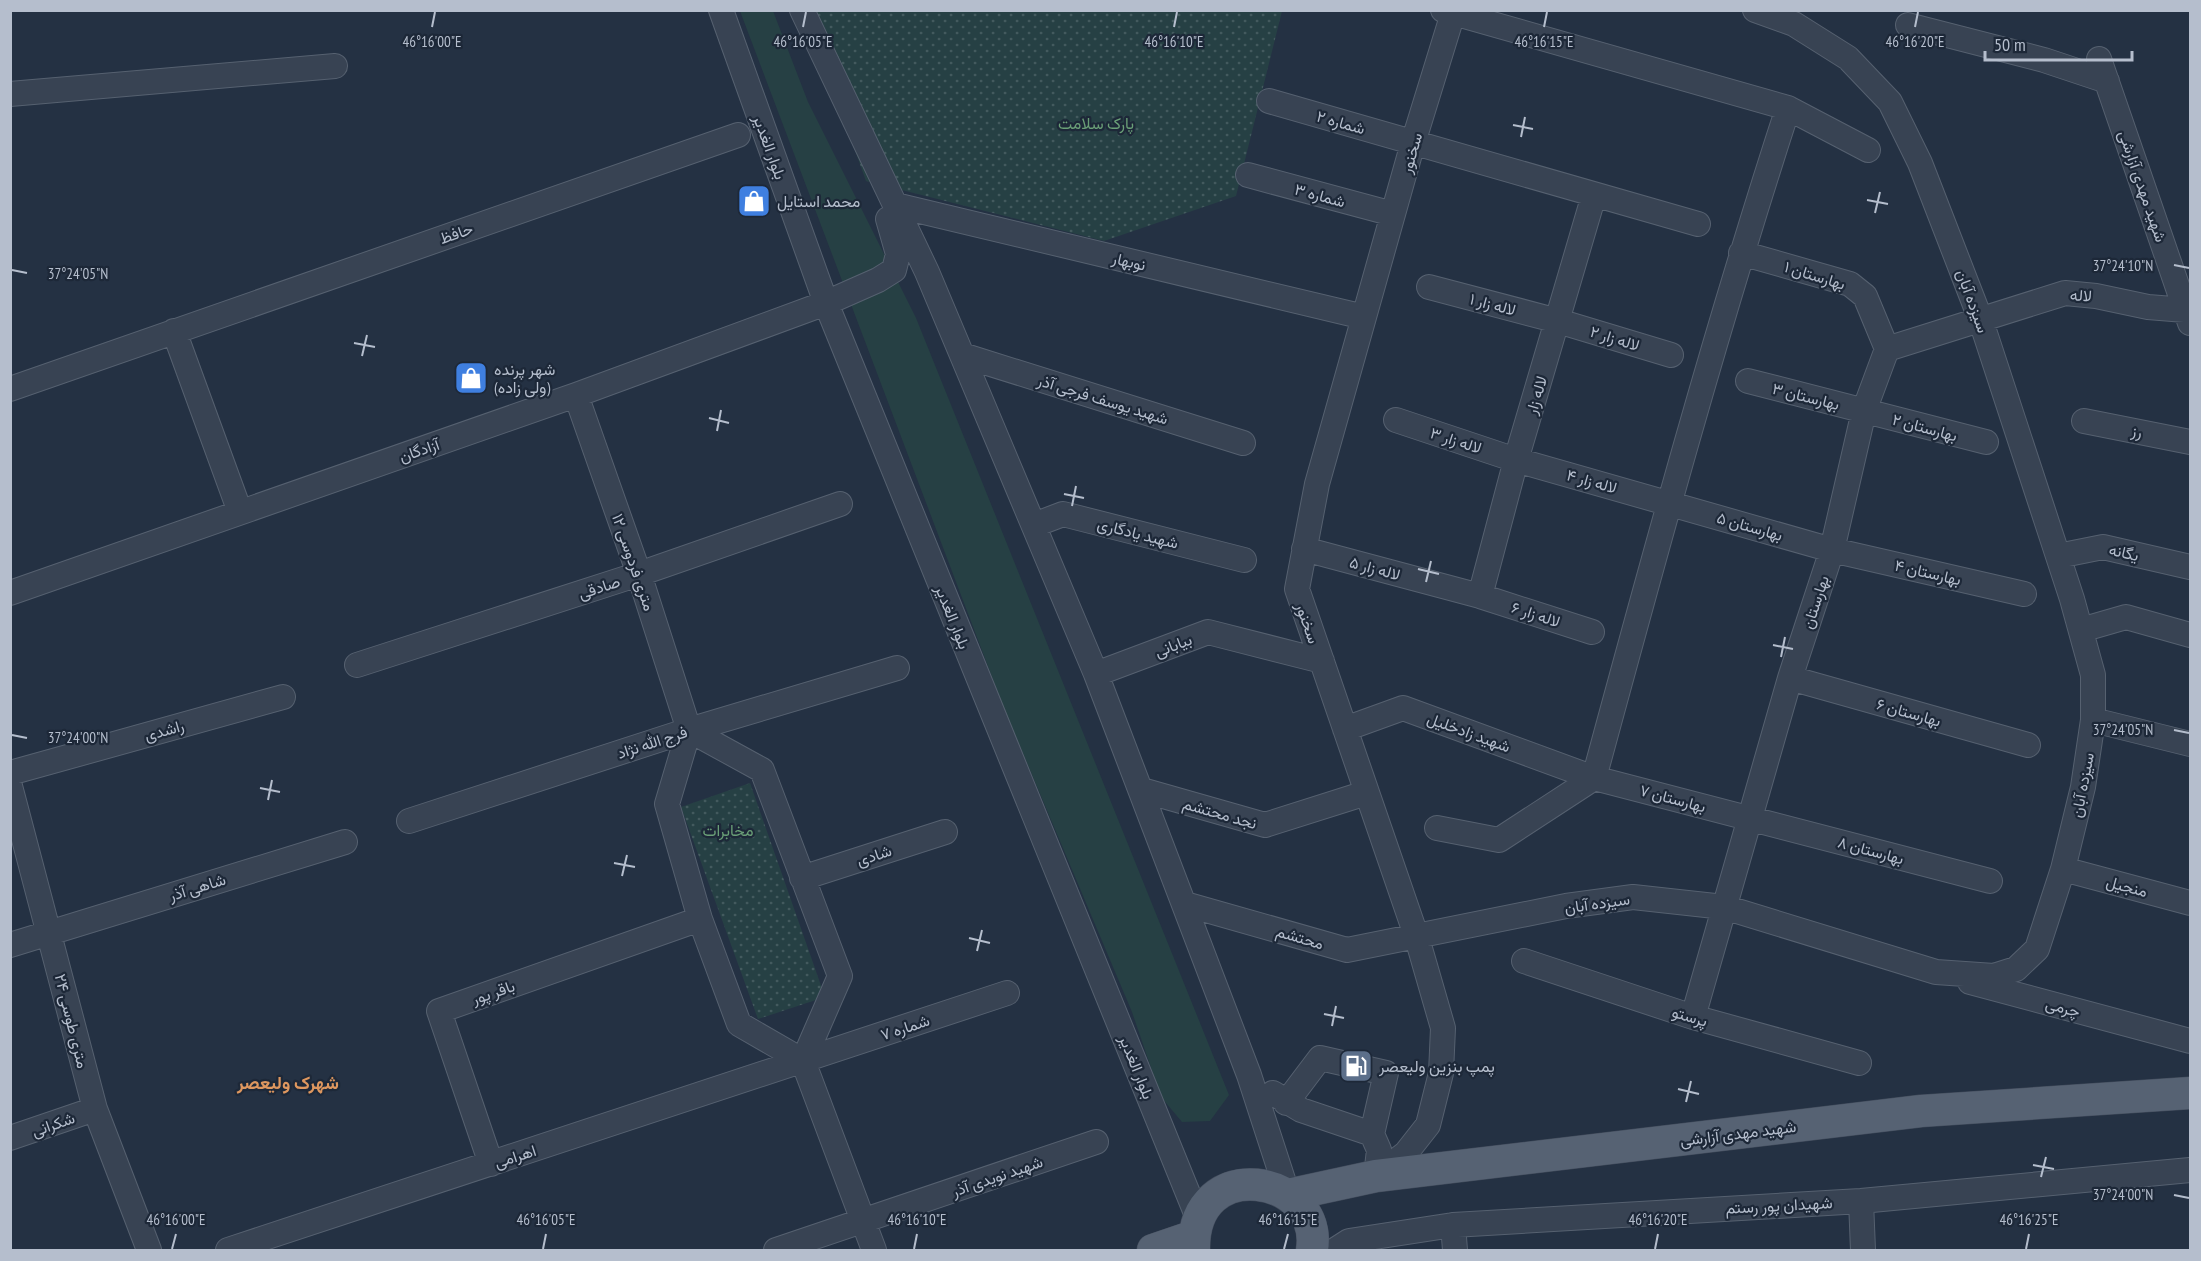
<svg xmlns="http://www.w3.org/2000/svg" width="2201" height="1261" font-family="'PT Sans Narrow',Vazirmatn,sans-serif">
<defs>
<pattern id="park-dots" width="8" height="8" patternUnits="userSpaceOnUse" patternTransform="scale(1.5)"><rect width="8" height="8" fill="#264044"/><path d="M2 2h.1M6 6h.1" fill="none" stroke="#435a5e" stroke-width="1.8" stroke-linecap="round"/></pattern>
</defs>
<rect width="100%" height="100%" fill="#243143"/>
<path fill="#264044" d="M740 11H773L808 102 916 318 1229 1095 1210 1121 1182 1122 1161 1097 1132 1012 1003 706Z"/>
<path fill="url(#park-dots)" d="M805 11H1282L1236 196 1104 241 866 181Z
M750 783 825 997 758 1019 681 807Z"/>
<g fill="none" stroke-linecap="round" stroke-linejoin="round">
<g stroke="#566170" stroke-width="26">
<path id="minor" d="M721 10 826 303 1198 1218
M802 10 927 272 1096 674 1249 1075 1288 1195
M1443 10 1788 108 1868 150
M1908 25 2044 60 2107 81
M2099 59 2190 323
M10 94 335 66
M1269 101 1698 224
M1248 175 1393 214
M895 205 1364 317
M1741 253 1850 284 1865 296 1887 349
M1429 287 1558 321 1671 355
M174 331 240 512
M962 355 1243 443
M1748 381 1986 442
M10 389 738 135
M576 395 639 574 689 730
M1396 420 1516 460 1832 550 2024 594
M2084 421 2190 442
M1034 525 1063 514 1244 560
M1304 549 1480 596 1592 632
M2058 556 2103 547 2190 567
M10 593 576 395 826 303 878 280 894 270 898 254 888 219
M1480 596 1516 460 1594 195
M2081 630 2126 617 2190 635
M357 665 639 574 840 504
M1096 674 1208 632 1322 661
M1790 678 2028 745
M2093 720 2190 744
M1345 729 1403 708 1594 778 1990 881
M689 730 667 804 700 919 739 1024 803 1061 874 1250
M689 730 762 770 840 976 803 1061
M10 773 283 697
M10 786 95 1109 149 1250
M1142 790 1265 825 1366 793
M409 821 689 730 897 668
M1437 828 1499 840 1594 778C1655 553 1716 329 1788 108
M2063 869 2190 903
M802 878 945 832
M1185 904 1347 950 1566 906 1633 897 1724 907 1936 972 1994 976 2016 969 2037 949 2063 869 2083 787 2093 720V675L2072 599 1980 318 1920 163 1890 102 1848 58 1794 24 1755 10
M10 945 345 842
M1524 961 1693 1017 1859 1063
M1970 982 2190 1041
M1693 1017 1790 678 1832 550 1864 411 1887 349 2065 293 2096 296 2148 307 2185 310
M1273 1093 1301 1110 1372 1134 1379 1150 1376 1176
M1286 1103 1320 1058 1386 1073 1372 1134
M10 1138 95 1109
M491 1164 439 1011 700 919
M1376 1176 1406 1153 1428 1125 1441 1073 1443 1028 1417 938 1297 589 1317 484 1413 143 1454 10
M1861 1201 1863 1250
M1453 1225 1455 1250
M228 1250 1007 993
M776 1250 1096 1142
M1335 1250 1349 1241 1453 1225 1861 1201 2190 1170"/>
</g>
<g stroke="#424c5c" stroke-width="33">
<path id="major" d="M1288 1195 1376 1176 1921 1111 2190 1093
M1153 1250 1194 1236
M1194 1250C1192 1151 1324 1175 1312 1250"/>
</g>
<use href="#minor" stroke="#384353" stroke-width="24"/>
<use href="#major" stroke="#566273" stroke-width="32"/>
</g>
<path fill="none" stroke="#b5becd" stroke-width="2" d="M432 27 435 12M803 27 806 12M1174 27 1177 12M1544 27 1547 12M1915 27 1918 12M1513 125 1533 129M1521 137 1525 117M1867 200 1888 204M1875 213 1880 192M2174 265 2189 268M12 270 27 273M354 343 375 347M362 356 367 335M709 418 729 423M717 431 721 410M1064 494 1084 498M1072 506 1076 486M1418 569 1439 574M1426 582 1431 561M1773 645 1793 649M1781 657 1785 637M2174 730 2189 733M12 735 27 738M260 788 280 792M268 800 272 780M614 863 635 867M622 876 627 855M969 938 990 943M977 951 982 930M1324 1014 1344 1018M1332 1026 1336 1006M1678 1089 1699 1094M1686 1102 1691 1081M2033 1165 2054 1169M2041 1177 2046 1157M2174 1195 2189 1198M172 1249 176 1234M543 1249 546 1234M914 1249 917 1234M1284 1249 1288 1234M1655 1249 1658 1234M2026 1249 2029 1234"/>
<defs>
<g id="shop-square" transform="scale(1.725)"><rect x="-9" y="-9" width="18" height="18" rx="4" fill="#3f7fe0" stroke="#1d2838"/><path d="M-5-2.5h2.3a2.7 3.5 0 0 1 5.4 0H5L5.5 6h-11ZM-1.5-2.5h3a1.5 2.3 0 0 0-3 0Z" fill="#fff"/></g>
<g id="fuel-square" transform="scale(1.725)"><rect x="-9" y="-9" width="18" height="18" rx="4" fill="#5c6f8a" stroke="#1d2838"/><path d="M-5.5-6h7V0h2V4h1.3V-2.5L3-4.5l.8-.8L6-3V5H2.5V1h-1V6h-7ZM-4.2-4.7v3.2H.2V-4.7Z" fill="#fff"/></g>
</defs>
<g fill-rule="evenodd">
<use href="#shop-square" x="754" y="201"/>
<use href="#shop-square" x="471" y="378"/>
<use href="#fuel-square" x="1356" y="1066"/>
</g>
<g text-anchor="middle" dominant-baseline="central" stroke-width="4.5" stroke-linejoin="round" paint-order="stroke">
<g font-size="16" fill="#b5becd" stroke="#1d2838">
<text transform="translate(1341 122) rotate(16)">شماره ۲</text>
<text transform="translate(770 147) rotate(70)">بلوار الغدیر</text>
<text transform="translate(1411 153) rotate(-74)">سخنور</text>
<text transform="translate(2143 186) rotate(71)">شهید مهدی آزارشی</text>
<text transform="translate(1320 195) rotate(15)">شماره ۳</text>
<text transform="translate(456 233) rotate(-19)">حافظ</text>
<text transform="translate(1129 261) rotate(13)">نوبهار</text>
<text transform="translate(1815 275) rotate(17)">بهارستان ۱</text>
<text transform="translate(2081 295) rotate(4)">لاله</text>
<text transform="translate(1973 301) rotate(70)">سیزده آبان</text>
<text transform="translate(1493 304) rotate(15)">لاله زار ۱</text>
<text transform="translate(1615 338) rotate(17)">لاله زار ۲</text>
<text transform="translate(1536 395) rotate(-73)">لاله زار</text>
<text transform="translate(1806 396) rotate(14)">بهارستان ۳</text>
<text transform="translate(1103 399) rotate(17)">شهید یوسف فرجی آذر</text>
<text transform="translate(1925 427) rotate(15)">بهارستان ۲</text>
<text transform="translate(2137 431) rotate(11)">رز</text>
<text transform="translate(1456 440) rotate(18)">لاله زار ۳</text>
<text transform="translate(419 450) rotate(-19)">آزادگان</text>
<text transform="translate(1592 481) rotate(16)">لاله زار ۴</text>
<text transform="translate(1750 526) rotate(16)">بهارستان ۵</text>
<text transform="translate(1138 533) rotate(14)">شهید یادگاری</text>
<text transform="translate(2124 552) rotate(13)">یگانه</text>
<text transform="translate(634 562) rotate(71)">۱۲ متری فردوسی</text>
<text transform="translate(1375 568) rotate(15)">لاله زار ۵</text>
<text transform="translate(1928 572) rotate(13)">بهارستان ۴</text>
<text transform="translate(599 587) rotate(-18)">صادقی</text>
<text transform="translate(1815 602) rotate(-72)">بهارستان</text>
<text transform="translate(1536 614) rotate(18)">لاله زار ۶</text>
<text transform="translate(953 617) rotate(68)">بلوار الغدیر</text>
<text transform="translate(1308 623) rotate(71)">سخنور</text>
<text transform="translate(1173 645) rotate(-21)">بیابانی</text>
<text transform="translate(1909 712) rotate(16)">بهارستان ۶</text>
<text transform="translate(164 730) rotate(-16)">راشدی</text>
<text transform="translate(1469 732) rotate(20)">شهید زادخلیل</text>
<text transform="translate(652 742) rotate(-18)">فرج الله نژاد</text>
<text transform="translate(2082 785) rotate(-79)">سیزده آبان</text>
<text transform="translate(1673 798) rotate(15)">بهارستان ۷</text>
<text transform="translate(1220 813) rotate(16)">نجد محتشم</text>
<text transform="translate(1871 850) rotate(15)">بهارستان ۸</text>
<text transform="translate(874 855) rotate(-18)">شادی</text>
<text transform="translate(2127 886) rotate(15)">منجیل</text>
<text transform="translate(197 887) rotate(-17)">شاهی آذر</text>
<text transform="translate(1597 903) rotate(-8)">سیزده آبان</text>
<text transform="translate(1300 937) rotate(16)">محتشم</text>
<text transform="translate(493 992) rotate(-19)">باقر پور</text>
<text transform="translate(2063 1007) rotate(15)">چرمی</text>
<text transform="translate(1690 1016) rotate(17)">پرستو</text>
<text transform="translate(72 1021) rotate(76)">۲۴ متری طوسی</text>
<text transform="translate(905 1027) rotate(-18)">شماره ۷</text>
<text transform="translate(1137 1067) rotate(68)">بلوار الغدیر</text>
<text transform="translate(53 1124) rotate(-19)">شکرانی</text>
<text transform="translate(1738 1133) rotate(-7)">شهید مهدی آزارشی</text>
<text transform="translate(515 1156) rotate(-18)">اهرامی</text>
<text transform="translate(997 1176) rotate(-19)">شهید نویدی آذر</text>
<text transform="translate(1779 1205) rotate(-3)">شهیدان پور رستم</text>
</g>
<g font-size="16" fill="#6a9f77" stroke="#1d2838">
<text x="1096" y="123">پارک سلامت</text>
<text x="728" y="830">مخابرات</text>
</g>
<g font-size="16" fill="#b5becd" stroke="#1d2838" text-anchor="start">
<text x="777" y="201">محمد استایل</text>
<text x="494" y="369">شهر پرنده<tspan x="494" dy="18">(ولی زاده)</tspan></text>
<text x="1379" y="1066">پمپ بنزین ولیعصر</text>
</g>
<g font-size="18" font-weight="bold" fill="#de975f" stroke="#1d2838">
<text x="288" y="1082">شهرک ولیعصر</text>
</g>
</g>
<g font-size="15" text-anchor="middle" fill="#b5becd" stroke="#1d2838" stroke-width="4.5" stroke-linejoin="round" paint-order="stroke">
<text x="432" y="47">46°16'00"E</text>
<text x="803" y="47">46°16'05"E</text>
<text x="1174" y="47">46°16'10"E</text>
<text x="1544" y="47">46°16'15"E</text>
<text x="1915" y="47">46°16'20"E</text>
<text x="2123" y="271">37°24'10"N</text>
<text x="78" y="279">37°24'05"N</text>
<text x="2123" y="735">37°24'05"N</text>
<text x="78" y="743">37°24'00"N</text>
<text x="2123" y="1200">37°24'00"N</text>
<text x="176" y="1225">46°16'00"E</text>
<text x="546" y="1225">46°16'05"E</text>
<text x="917" y="1225">46°16'10"E</text>
<text x="1288" y="1225">46°16'15"E</text>
<text x="1658" y="1225">46°16'20"E</text>
<text x="2029" y="1225">46°16'25"E</text>
</g>
<rect width="2201" height="1261" fill="none" stroke="#b5becd" stroke-width="24"/>
<path d="M1985 51v9h147v-9" fill="none" stroke="#b5becd" stroke-width="3"/>
<text x="1994" y="51" font-size="18" fill="#b5becd" stroke="#1d2838" stroke-width="4.5" paint-order="stroke">50 m</text>
</svg>
